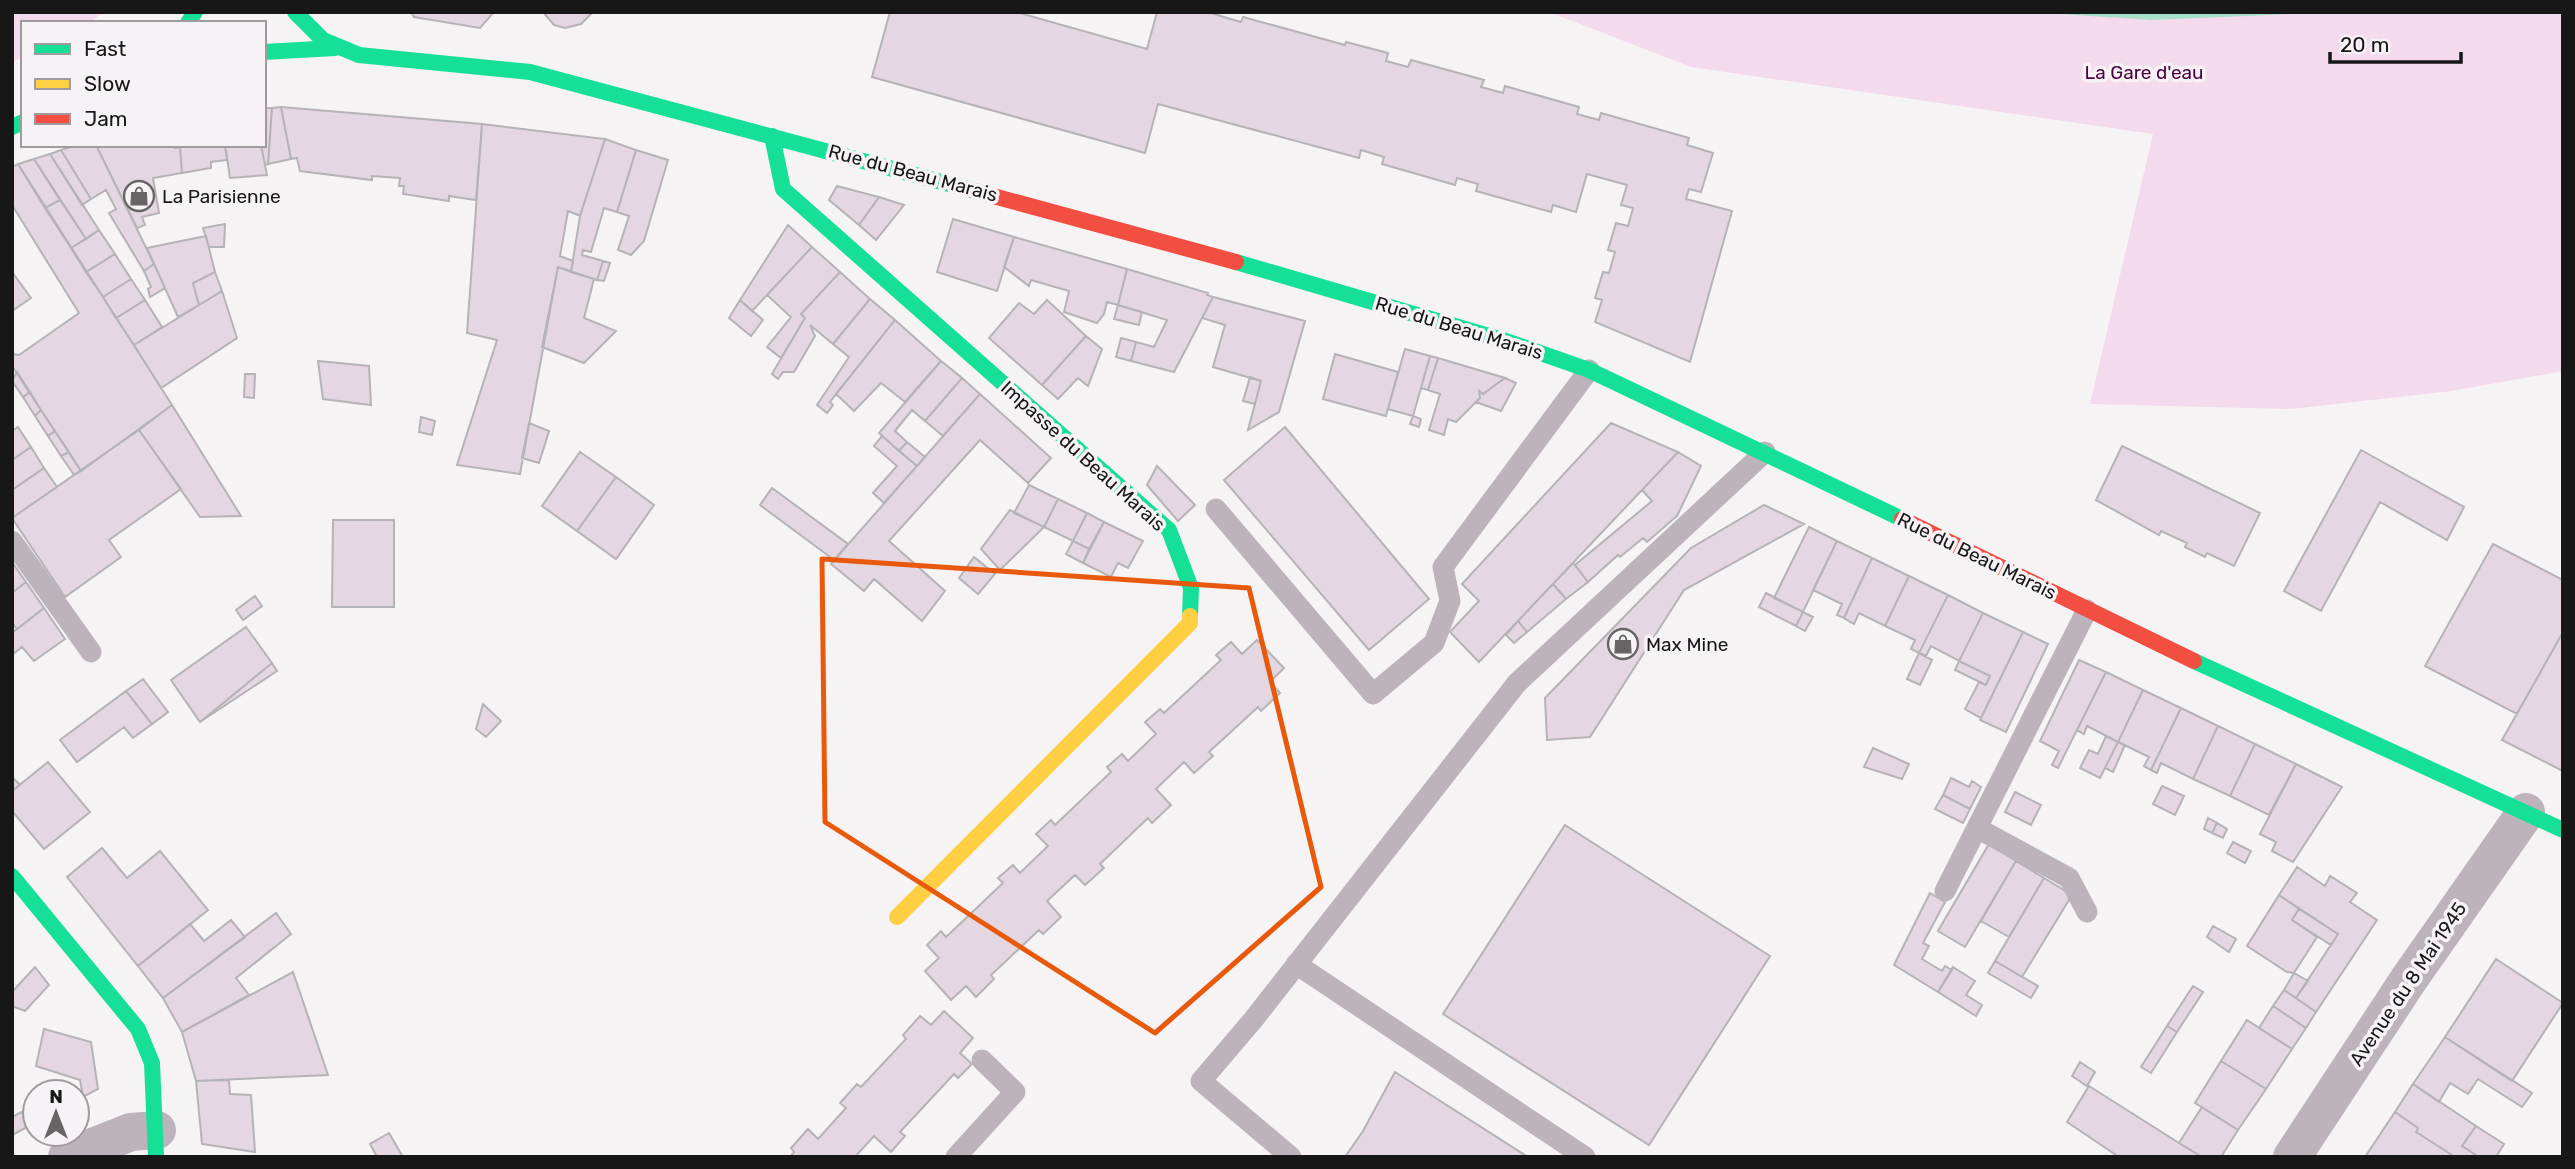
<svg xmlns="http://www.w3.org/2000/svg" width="2575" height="1169" font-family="Rubik,sans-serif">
<rect width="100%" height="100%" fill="#f6f3f5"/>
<path fill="#f3daed" d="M12 12H103L90 23H23V57L12 62Z
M1549 12H2563V371L2452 391 2291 409 2090 404 2153 134 1691 67Z"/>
<path fill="#a8e0ca" d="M2029 12H2339L2152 20Z"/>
<path fill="#e4d7e1" stroke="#b5b3b5" stroke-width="2" d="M411 12H494L480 28 414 17Z
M543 12H593L581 24 565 28 554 25Z
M890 12H1016L1147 49 1157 12H1207L1241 22 1243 17 1345 45 1346 42 1388 53 1386 61 1408 67 1411 60 1484 80 1481 87 1503 93 1505 86 1579 107 1577 114 1599 120 1601 113 1689 138 1687 145 1713 153 1701 192 1689 189 1686 199 1732 211 1690 362 1595 322 1602 300 1595 298 1603 272 1609 273 1615 252 1608 250 1616 223 1628 226 1633 208 1621 205 1627 185 1587 174 1576 212 1553 205 1551 212 1476 191 1478 184 1457 178 1455 185 1382 164 1384 157 1361 150 1359 158 1158 104 1145 153 872 77Z
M281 107 482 124 476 200 449 196V201L403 194 404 186H399L400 178 372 176V180L300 171 297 158 291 159Z
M281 107 291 159 268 164 272 108Z
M264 108H272L268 164 265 165 261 145H264Z
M482 124 605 139 580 216 568 211 560 256 573 261 571 272 558 267 520 474 457 465 497 340 467 333Z
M605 139 636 150 617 212 604 208 591 252 583 250 582 255 603 261 597 280 571 272 580 216Z
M77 145H96L154 264 144 271 109 213 116 209 106 190 91 199 61 150Z
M96 145 180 147 182 173 153 178 159 213 142 217 145 225 137 228Z
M174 145H225L227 160 211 162V168L182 173 180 147 175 148Z
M225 145H261L267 175 230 178Z
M61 150 91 199 82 205 50 154Z
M636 150 668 160 644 241 631 255 618 250 629 216 617 212Z
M50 154 99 230 86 239 34 159Z
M34 159 60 200 45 208 18 164Z
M18 164 172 405 81 471 12 366V354L19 355 79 313 12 205V167Z
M837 186 879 197 859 225 829 200Z
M879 197 904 205 876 240 859 225Z
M60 200 86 239 71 248 45 208Z
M953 219 1014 237 997 291 937 272Z
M225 224 224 247H209L203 228Z
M788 225 812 247 752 311 740 300Z
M99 230 115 254 86 272 71 248Z
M206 236 215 272 193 283 199 305 178 317 147 248Z
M1014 237 1127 269 1118 305 1107 302 1104 314 1097 323 1064 312 1069 291 1031 280 1029 286 1004 267Z
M812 247 840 272 801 314 805 318 781 358 767 347 791 317 767 295Z
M115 254 131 279 103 297 86 272Z
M603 261 610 263 604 281 597 280Z
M154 264 165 288 150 297 148 289 151 287 144 271Z
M558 267 594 279 584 318 616 331 584 363 542 347Z
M1127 269 1208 293 1207 295 1213 297 1174 372 1131 361 1136 342 1154 347 1167 320 1118 305Z
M12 272 31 298 12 311Z
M215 272 222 291 199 305 193 283Z
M840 272 870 299 833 344 810 325 815 336 794 372H783L778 379 772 374 805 318 801 314Z
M131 279 145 300 116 318 103 297Z
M222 291 237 338 161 388 134 345Z
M1213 297 1305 321 1279 412 1248 430 1261 381 1213 367 1225 325 1202 318Z
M870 299 895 320 830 402 833 405 827 413 817 405 849 357 833 344Z
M145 300 162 327 134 345 116 318Z
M740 300 763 320 751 336 729 318Z
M1047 300 1086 336 1042 385 989 338 1019 303 1034 314Z
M1118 305 1142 312 1139 325 1114 319Z
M895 320 941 361 905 402 881 383 854 411 836 394Z
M1086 336 1102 349 1088 386 1078 378 1058 399 1042 385Z
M1121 338 1136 342 1131 361 1116 357Z
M1405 349 1430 356 1413 416 1388 409Z
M1335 354 1398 372 1386 416 1323 399Z
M1430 356 1438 358 1428 390 1421 388Z
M1438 358 1505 378 1483 394 1479 391 1480 398 1456 422 1448 419 1444 435 1429 430 1440 394 1428 390Z
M318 361 369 366 371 405 323 399Z
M941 361 962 378 925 421 912 410 895 431 907 442 899 451 879 433Z
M17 372 30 392 23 397 12 381Z
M245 374H255L254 398 244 397Z
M1250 377 1261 381 1255 404 1243 401Z
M962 378 980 394 943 436 925 421Z
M1505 378 1516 383 1501 411 1476 402 1480 398 1479 391 1483 394Z
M30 392 41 410 35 416 23 397Z
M980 394 1051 458 1028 483 980 440 889 541 945 591 922 621 874 579 864 591 831 564Z
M172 405 241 516 200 517 139 430Z
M41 410 55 431 48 436 35 416Z
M1413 416 1421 419 1419 427 1410 424Z
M421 417 435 421 432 435 419 432Z
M529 423 549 431 539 463 522 458Z
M1611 423 1678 452 1479 662 1450 632 1479 601 1462 584Z
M18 427 31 447 12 460V431Z
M1285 427 1429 599 1369 650 1224 480Z
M139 430 181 489 109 540 121 557 65 597 12 518Z
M55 431 69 452 61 456 48 436Z
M882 436 917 466 884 503 873 493 897 466 874 446Z
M907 442 925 457 917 466 899 451Z
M2122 446 2260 513 2234 566 2207 553 2205 557 2185 547 2187 543 2161 531 2159 535 2096 500Z
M31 447 44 468 12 490V460Z
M2361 450 2464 507 2447 540 2380 502 2321 611 2284 591Z
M69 452 81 471 74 475 61 456Z
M580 452 616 477 577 531 542 506Z
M1678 452 1701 466 1677 516 1647 542 1643 538 1620 557 1618 555 1588 582 1575 565 1652 501 1642 490Z
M1157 466 1195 505 1178 521 1147 485Z
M44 468 57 487 12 518V490Z
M616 477 654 505 616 559 577 531Z
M1029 485 1058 499 1044 527 1014 513Z
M772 488 848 544 834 560 760 505Z
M1058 499 1087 513 1073 541 1044 527Z
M1764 505 1804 524 1684 590 1590 737 1547 740 1545 698 1691 548Z
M1010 510 1044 527 1000 570 981 549Z
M1087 513 1104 522 1089 549 1073 541Z
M333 520H394V607H332Z
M1104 522 1143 541 1128 568 1118 563 1111 577 1083 563Z
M1809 527 1837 541 1803 612 1774 598Z
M1073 541 1089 549 1083 563 1066 554Z
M1837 541 1872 558 1844 618 1837 615 1842 604 1813 590Z
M2493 544 2563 580V632L2517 714 2425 666Z
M974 557 995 574 978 594 959 578Z
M1872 558 1909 576 1885 626 1859 613 1854 624 1844 618Z
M12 562 26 582 12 593Z
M1573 563 1588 582 1566 599 1553 584Z
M1909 576 1948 595 1919 653 1911 649 1915 640 1885 626Z
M26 582 44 608 17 629 12 623V593Z
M1553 584 1566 599 1527 632 1518 621Z
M1766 593 1803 612 1796 626 1759 607Z
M1948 595 1983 613 1959 661 1931 646 1926 656 1919 653Z
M255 596 262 606 243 620 236 610Z
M44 608 65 639 34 661 22 647 12 655V633Z
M1803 612 1813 617 1805 631 1796 626Z
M1983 613 2023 632 1981 718 1965 709 1979 682 1986 685 1990 676 1959 661Z
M1518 621 1527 632 1514 643 1506 635Z
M246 627 272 663 200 722 171 680Z
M2023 632 2048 644 2006 732 1980 720Z
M2563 632V771L2502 740Z
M1257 640 1284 668 1270 682 1280 693 1261 711 1258 707 1209 752 1213 756 1194 773 1184 762 1156 789 1171 805 1152 823 1148 818 1100 864 1104 868 1085 885 1075 875 1047 901 1061 917 1043 934 1039 930 991 975 994 979 976 997 966 986 951 1000 925 971 939 958 927 945 941 931 946 937 1003 883 998 878 1013 865 1020 873 1048 846 1036 834 1051 820 1055 825 1111 772 1107 767 1122 754 1128 761 1156 734 1145 722 1160 709 1164 713 1221 660 1216 655 1231 642 1242 654Z
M1919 653 1932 660 1920 685 1907 679Z
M2079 660 2106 672 2058 768 2052 765 2059 751 2040 741Z
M1959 661 1990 676 1986 685 1955 670Z
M272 663 277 671 200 722Z
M2106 672 2143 690 2118 742 2087 726 2084 734 2077 730Z
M143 679 168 712 152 724 126 691Z
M2143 690 2181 708 2151 770 2144 766 2149 757 2118 742Z
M126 691 152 724 133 738 124 727 77 762 60 740Z
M483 704 501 721 486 737 476 729Z
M2181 708 2218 726 2193 779 2161 763 2157 773 2151 770Z
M2218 726 2255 744 2230 796 2193 779Z
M2106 736 2118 742 2100 778 2080 768 2089 750 2098 754Z
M2118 742 2125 745 2113 772 2105 768Z
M2255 744 2296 764 2269 815 2230 796Z
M1873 748 1909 764 1902 779 1864 767Z
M48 762 90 812 44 849 12 811V791Z
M2296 764 2342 787 2293 862 2272 851 2276 842 2260 834Z
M12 777 20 785 12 791Z
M1951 778 1969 787 1972 781 1981 787 1970 809 1943 795Z
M2162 786 2184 796 2175 815 2153 804Z
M2015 792 2041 805 2031 825 2005 812Z
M1943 795 1970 809 1963 823 1935 809Z
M2208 818 2217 823 2212 833 2204 829Z
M2217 823 2227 829 2223 838 2212 833Z
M1565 825 1770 956 1649 1145 1443 1014Z
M2233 842 2251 851 2245 863 2227 853Z
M1989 844 2016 861 1965 947 1938 931Z
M102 848 127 878 160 851 208 910 138 966 67 877Z
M2016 861 2044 878 2009 937 1981 921Z
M2297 867 2325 886 2330 876 2357 893 2350 902 2377 920 2316 1012 2296 998 2338 934 2279 895Z
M2044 878 2072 895 2022 977 1995 961Z
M1930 893 1945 902 1923 943 1929 946 1922 959 1942 971 1945 966 1952 970 1938 992 1894 965Z
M2279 895 2299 909 2292 920 2317 937 2294 973 2287 972 2247 946Z
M2299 909 2338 934 2331 945 2292 920Z
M276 913 291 934 236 978 249 995 182 1032 163 998Z
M231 920 245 937 163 998 138 966 190 924 204 941Z
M2213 926 2236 939 2229 952 2207 937Z
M2496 959 2563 1003 2512 1081 2445 1037Z
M1995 961 2038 986 2031 998 1988 973Z
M35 967 49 985 25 1011 12 1006V992Z
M1953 967 1975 981 1966 995 1982 1005 1976 1016 1938 992Z
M293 972 328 1075 196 1081 182 1032Z
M2294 973 2308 981 2296 998 2284 990Z
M2193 986 2203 992 2177 1032 2167 1026Z
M2284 990 2316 1012 2306 1028 2273 1006Z
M2273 1006 2306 1028 2292 1049 2259 1028Z
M944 1011 973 1038 960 1053 972 1064 958 1078 954 1074 900 1132 905 1136 891 1152 874 1136 855 1157H790L794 1152 791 1148 808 1129 818 1139 846 1108 840 1103 857 1084 861 1087 906 1039 903 1035 920 1016 931 1025Z
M2247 1020 2292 1049 2266 1089 2221 1061Z
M2167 1026 2177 1032 2151 1073 2141 1067Z
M44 1029 91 1042 98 1089 83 1097 80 1080 36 1066Z
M2445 1037 2532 1093 2522 1107 2478 1079 2468 1094 2450 1083 2439 1102 2413 1084Z
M2221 1061 2266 1089 2238 1130 2195 1103Z
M2080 1062 2095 1072 2087 1086 2072 1076Z
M1395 1072 1528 1157H1345L1363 1131Z
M229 1080 230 1094 251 1095 255 1152 202 1144 196 1081Z
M2413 1084 2476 1126 2462 1146 2479 1157H2455L2416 1132 2418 1128 2395 1112Z
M2089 1086 2179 1143 2202 1157H2119L2067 1122Z
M2202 1107 2238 1130 2221 1157H2202L2179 1143Z
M25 1110 33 1124 12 1135V1117Z
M2395 1112 2418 1128 2416 1132 2455 1157H2365Z
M2476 1126 2504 1144 2496 1157H2479L2462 1146Z
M389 1133 403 1157H377L370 1144Z"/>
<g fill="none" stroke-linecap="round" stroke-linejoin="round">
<path stroke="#bcb4ba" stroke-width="21" d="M1216 509 1373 694 1434 643 1450 601 1443 567 1589 370
M12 541 91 652
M1977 828 2069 878 2087 912
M1945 891 2087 610
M1296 964 1585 1157
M956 1157 1015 1092 982 1060
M1291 1157 1201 1081 1253 1020 1517 683 1765 452"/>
<path stroke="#bcb4ba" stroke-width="38" d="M67 1157 131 1132 157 1130
M2292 1157 2409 979 2526 812"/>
<path stroke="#16e098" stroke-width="16" d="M295 12 323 40 359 55 530 72 975 191
M188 23 195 12
M264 52 335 48
M12 127 23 122
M772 136 783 189 1169 530 1191 588 1190 616
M1236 262 1506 341 1589 370 1902 519
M2194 661 2563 830
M12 876 138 1029 152 1063 156 1157"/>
<path stroke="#ffcf43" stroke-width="16" d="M897 917 1190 623V616"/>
<path stroke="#f24e42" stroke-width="16" d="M975 191 1236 262
M1902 519 2194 661"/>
</g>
<path fill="none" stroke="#e8590c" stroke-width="5" stroke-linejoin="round" d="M822 559 1249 588 1321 887 1155 1033 825 822Z"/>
<defs>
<g id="shop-ring" transform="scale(1.575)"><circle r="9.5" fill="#f7f2f5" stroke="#666465" stroke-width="1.5"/><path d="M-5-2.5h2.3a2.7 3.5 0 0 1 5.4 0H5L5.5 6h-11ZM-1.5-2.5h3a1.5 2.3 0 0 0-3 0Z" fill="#666465"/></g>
</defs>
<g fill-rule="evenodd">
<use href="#shop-ring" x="139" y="196"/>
<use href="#shop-ring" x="1623" y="644"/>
</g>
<g text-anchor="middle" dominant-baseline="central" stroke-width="7" stroke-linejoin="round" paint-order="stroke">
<g font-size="19" fill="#4b0242" stroke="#f7f2f5">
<text x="2144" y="72">La Gare d'eau</text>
</g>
<g font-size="19" fill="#181718" stroke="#f7f2f5">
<text transform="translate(913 173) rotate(15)">Rue du Beau Marais</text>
<text transform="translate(1459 328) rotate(17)">Rue du Beau Marais</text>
<text transform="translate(1083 456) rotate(42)">Impasse du Beau Marais</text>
<text transform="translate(1977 556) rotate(26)">Rue du Beau Marais</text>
<text transform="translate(2408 984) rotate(-56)">Avenue du 8 Mai 1945</text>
</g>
<g font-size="19" fill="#181718" stroke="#f7f2f5" text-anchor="start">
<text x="162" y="196">La Parisienne</text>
<text x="1646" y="644">Max Mine</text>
</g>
</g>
<rect width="2575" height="1169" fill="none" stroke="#181718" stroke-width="28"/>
<rect x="21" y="21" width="245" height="126" fill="#f7f2f5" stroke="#9e9a9d" stroke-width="2"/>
<rect x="35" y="44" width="35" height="10" fill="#16e098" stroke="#9e9a9d" stroke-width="2"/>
<text x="84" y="56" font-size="21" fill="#181718">Fast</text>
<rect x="35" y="79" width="35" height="10" fill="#ffcf43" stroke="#9e9a9d" stroke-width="2"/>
<text x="84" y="91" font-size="21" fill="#181718">Slow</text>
<rect x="35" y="114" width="35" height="10" fill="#f24e42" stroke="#9e9a9d" stroke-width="2"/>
<text x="84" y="126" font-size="21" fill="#181718">Jam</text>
<g transform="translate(56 1113)"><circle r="33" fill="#f7f2f5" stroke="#9e9a9d" stroke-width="2"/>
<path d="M0-5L12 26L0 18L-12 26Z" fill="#666465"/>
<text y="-10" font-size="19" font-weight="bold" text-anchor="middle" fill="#181718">N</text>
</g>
<path d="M2330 52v10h131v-10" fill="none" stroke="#181718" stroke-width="3.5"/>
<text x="2340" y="52" font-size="21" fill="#181718" stroke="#f7f2f5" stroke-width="5" paint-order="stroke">20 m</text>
</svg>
